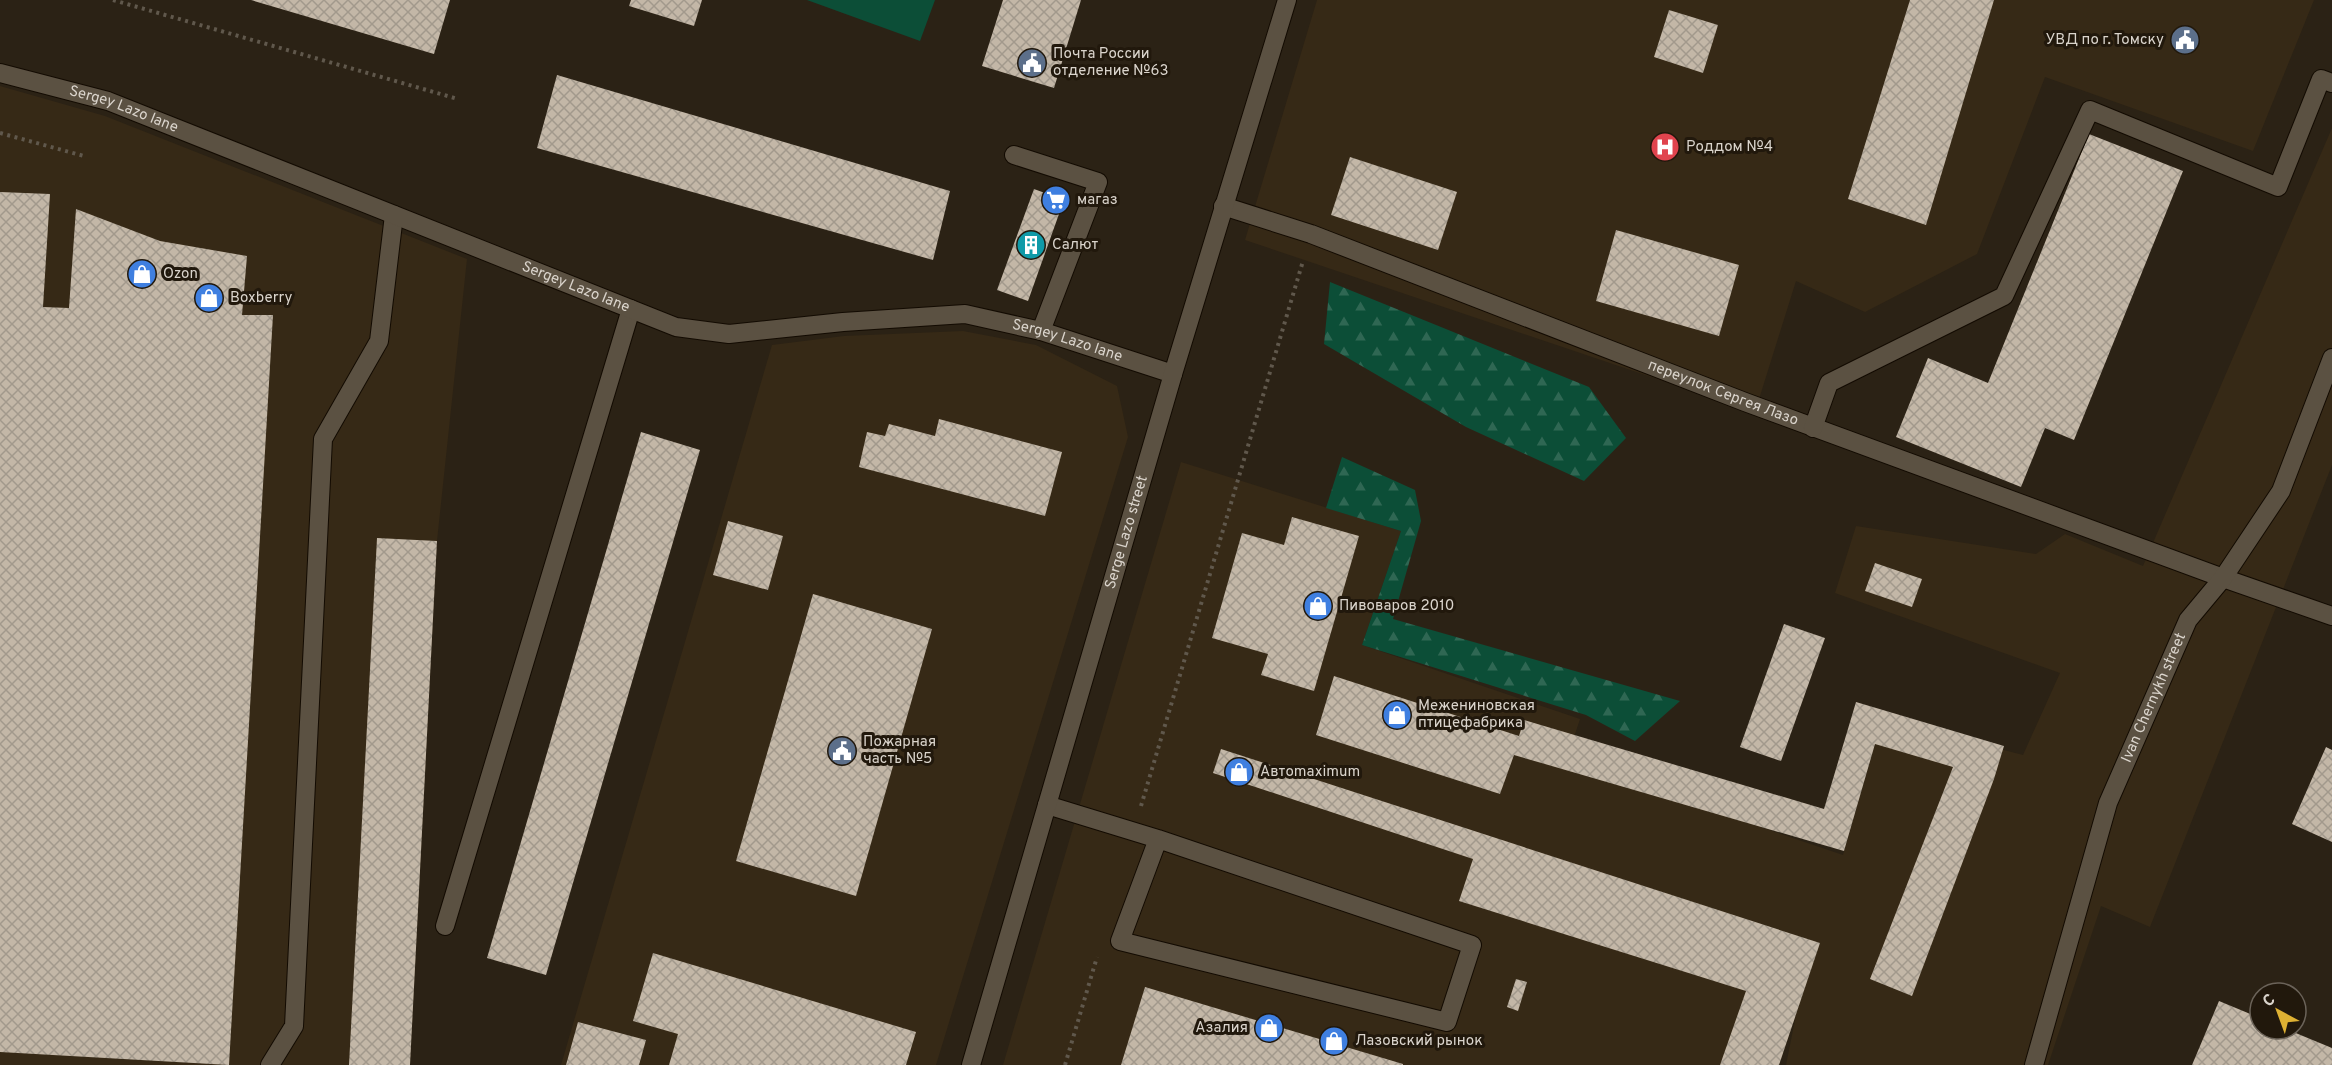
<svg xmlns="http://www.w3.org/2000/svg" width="2332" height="1065" font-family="Overpass,sans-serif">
<defs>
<pattern id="forest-firs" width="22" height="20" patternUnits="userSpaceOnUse" patternTransform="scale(1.5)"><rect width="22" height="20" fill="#0c4e37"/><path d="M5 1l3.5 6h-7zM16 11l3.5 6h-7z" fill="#2f6753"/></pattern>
<pattern id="building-cross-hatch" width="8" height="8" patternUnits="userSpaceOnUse" patternTransform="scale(1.5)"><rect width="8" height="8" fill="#c3b7a7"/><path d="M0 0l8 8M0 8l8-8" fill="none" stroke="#a2998c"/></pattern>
</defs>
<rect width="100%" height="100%" fill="#2b2215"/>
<path fill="#362916" d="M1317 0H2314L2253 151 2045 77 1977 254 1865 312 1796 281 1755 412 1245 240Z
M0 86 105 116 467 259 437 541 410 1065H0Z
M2332 128V465L2150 927 2101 906 2048 1065H1786L1796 1015 1779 1065H1003L1181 462 1401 531 1362 645 1580 719 1566 761 1843 855 1875 744 1885 719 2023 755 2060 673 1835 593 1856 526 2036 554 2065 534 2143 566Z
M963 331 1036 345 1117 386 1128 437 936 1065H561L772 345 844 336Z"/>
<path fill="#0c4e37" d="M807 0H935L920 41Z"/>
<path fill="url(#forest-firs)" d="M1330 282 1589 387 1626 438 1584 481 1466 427 1324 344Z
M1342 457 1415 490 1421 521 1393 619 1680 701 1635 741 1586 715 1362 645 1401 531 1326 508Z"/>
<path fill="url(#building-cross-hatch)" d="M251 0H450L434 54Z
M631 0H702L694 26 629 6Z
M1003 0H1081L1054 88 982 66Z
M1910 0H1994L1926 225 1848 199Z
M1669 10 1718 25 1703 73 1654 57Z
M557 75 950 191 933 260 537 148Z
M2089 134 2183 171 2074 440 2045 428 2021 487 1896 437 1928 358 1988 383Z
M1350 157 1457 192 1438 250 1331 215Z
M1034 189 1064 200 1028 301 997 290Z
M0 192 50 194 43 307 69 308 76 209 160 241 247 256 242 315H273L229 1065 0 1052Z
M1616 230 1739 265 1719 336 1596 301Z
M939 419 1062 452 1045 516 859 467 867 432 885 436 889 424 935 436Z
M641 432 700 450 546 975 487 958Z
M1292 517 1359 536 1314 691 1261 675 1268 654 1212 638 1242 533 1284 545Z
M728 521 783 536 768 590 713 575Z
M377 538 437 541 410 1065H349Z
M1875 563 1922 579 1912 607 1865 591Z
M813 594 932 629 856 896 736 861Z
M1784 624 1825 638 1781 761 1740 747Z
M1334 676 1519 736 1524 720 1824 809 1856 702 2004 746 1994 779 1912 996 1870 979 1953 767 1875 744 1844 851 1514 755 1500 794 1316 735Z
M2326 747 2332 750V842L2292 824Z
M1221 749 1820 943 1779 1065H1720L1746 991 1459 901 1473 859 1213 773Z
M653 953 916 1032 906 1065H669L678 1034 633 1021Z
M1516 979 1527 982 1518 1011 1507 1007Z
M1145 987 1403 1064V1065H1121Z
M2219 1001 2260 1018V1029H2286L2332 1048V1065H2192Z
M578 1022 646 1040 639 1065H566Z"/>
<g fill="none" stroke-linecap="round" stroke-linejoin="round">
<g stroke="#130b02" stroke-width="20">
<path id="service" d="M1014 155 1098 182 1041 331
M2223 578 2332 616
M1047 805 1158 839 1472 945 1447 1022 1120 941 1158 839
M445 926 631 309
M270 1065 294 1026 323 439 379 341 394 215"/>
</g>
<g stroke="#130b02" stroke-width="20">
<g id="minor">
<path id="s1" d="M0 73 108 101 676 327 729 334 843 322 965 314 1041 331 1173 374"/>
<path id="s2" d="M1223 206 1311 234 1745 402 2223 578"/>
<path d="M1813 428 1829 383 2004 296 2090 110 2278 187 2321 79 2332 83"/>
<path id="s3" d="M2034 1065 2108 803 2188 620 2223 578 2281 491 2332 358"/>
</g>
</g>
<g stroke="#130b02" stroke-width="20">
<g id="tertiary">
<path id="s4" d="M971 1065 1173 374 1287 0"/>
</g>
</g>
<path stroke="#60584c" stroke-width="4" stroke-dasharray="3 4.5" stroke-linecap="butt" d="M113 0 458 99
M0 133 84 156
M1141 806 1303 261
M1065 1065 1097 957"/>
<use href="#service" stroke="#5b5142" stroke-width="18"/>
<use href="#minor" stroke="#5b5142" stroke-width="18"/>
<use href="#tertiary" stroke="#5b5142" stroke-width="18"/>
</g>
<defs>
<g id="civic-disc" transform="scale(1.5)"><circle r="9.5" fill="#5c6f8a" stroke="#21180c"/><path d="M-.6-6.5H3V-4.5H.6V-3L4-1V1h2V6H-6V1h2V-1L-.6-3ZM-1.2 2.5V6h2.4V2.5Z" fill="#fff"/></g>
<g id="hospital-disc" transform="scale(1.5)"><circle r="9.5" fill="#e0444e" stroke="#21180c"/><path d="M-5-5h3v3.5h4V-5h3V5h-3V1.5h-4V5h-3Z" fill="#fff"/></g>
<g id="supermarket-disc" transform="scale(1.5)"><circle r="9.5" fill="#3f7fe0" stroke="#21180c"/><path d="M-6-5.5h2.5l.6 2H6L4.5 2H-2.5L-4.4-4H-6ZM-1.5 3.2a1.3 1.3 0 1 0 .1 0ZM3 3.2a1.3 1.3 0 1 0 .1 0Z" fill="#fff"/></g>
<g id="building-disc" transform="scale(1.5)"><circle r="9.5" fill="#0f9aa8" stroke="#21180c"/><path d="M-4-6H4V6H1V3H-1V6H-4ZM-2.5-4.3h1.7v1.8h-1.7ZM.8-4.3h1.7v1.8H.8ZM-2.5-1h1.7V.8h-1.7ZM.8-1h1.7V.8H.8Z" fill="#fff"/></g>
<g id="shop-disc" transform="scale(1.5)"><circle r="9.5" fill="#3f7fe0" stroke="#21180c"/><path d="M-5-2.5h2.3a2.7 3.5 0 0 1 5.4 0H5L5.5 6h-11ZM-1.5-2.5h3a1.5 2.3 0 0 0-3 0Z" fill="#fff"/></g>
</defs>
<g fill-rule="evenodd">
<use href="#civic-disc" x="2185" y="40"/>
<use href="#civic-disc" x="1032" y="63"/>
<use href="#hospital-disc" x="1665" y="147"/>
<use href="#supermarket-disc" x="1056" y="200"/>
<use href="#building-disc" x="1031" y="245"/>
<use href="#shop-disc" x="142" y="274"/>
<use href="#shop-disc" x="209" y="298"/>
<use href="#shop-disc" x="1318" y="606"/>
<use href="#shop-disc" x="1397" y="715"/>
<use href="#civic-disc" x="842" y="751"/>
<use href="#shop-disc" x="1239" y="772"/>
<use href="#shop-disc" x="1269" y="1028"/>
<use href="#shop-disc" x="1334" y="1041"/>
</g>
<g text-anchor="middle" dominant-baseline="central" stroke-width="6" stroke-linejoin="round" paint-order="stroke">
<g font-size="15" fill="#dad4cc" stroke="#21180c" text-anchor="start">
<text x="2164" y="40" text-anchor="end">УВД по г. Томску</text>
<text x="1053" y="54">Почта России<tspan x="1053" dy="17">отделение №63</tspan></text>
<text x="1686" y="147">Роддом №4</text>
<text x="1077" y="200">магаз</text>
<text x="1052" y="245">Салют</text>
<text x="163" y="274">Ozon</text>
<text x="230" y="298">Boxberry</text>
<text x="1339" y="606">Пивоваров 2010</text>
<text x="1418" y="706">Межениновская<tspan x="1418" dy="17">птицефабрика</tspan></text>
<text x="863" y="742">Пожарная<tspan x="863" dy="17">часть №5</tspan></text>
<text x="1260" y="772">Автоmaximum</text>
<text x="1248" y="1028" text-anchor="end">Азалия</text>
<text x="1355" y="1041">Лазовский рынок</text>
</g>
<g font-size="15" fill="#dad4cc" stroke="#21180c">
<text stroke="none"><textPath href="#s1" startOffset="129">Sergey Lazo lane</textPath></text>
<text stroke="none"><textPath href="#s1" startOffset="615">Sergey Lazo lane</textPath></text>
<text stroke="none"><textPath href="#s1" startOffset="1119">Sergey Lazo lane</textPath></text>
<text stroke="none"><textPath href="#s2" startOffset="534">переулок Сергея Лазо</textPath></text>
<text stroke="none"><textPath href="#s4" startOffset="555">Serge Lazo street</textPath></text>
<text stroke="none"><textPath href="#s3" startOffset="387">Ivan Chernykh street</textPath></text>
</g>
</g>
<g transform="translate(2278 1011) rotate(319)"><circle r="28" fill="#21180c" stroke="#6b6359" stroke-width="1.5"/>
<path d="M0-4.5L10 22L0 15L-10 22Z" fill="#deb133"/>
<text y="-9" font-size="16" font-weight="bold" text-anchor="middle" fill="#dad4cc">С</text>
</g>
</svg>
